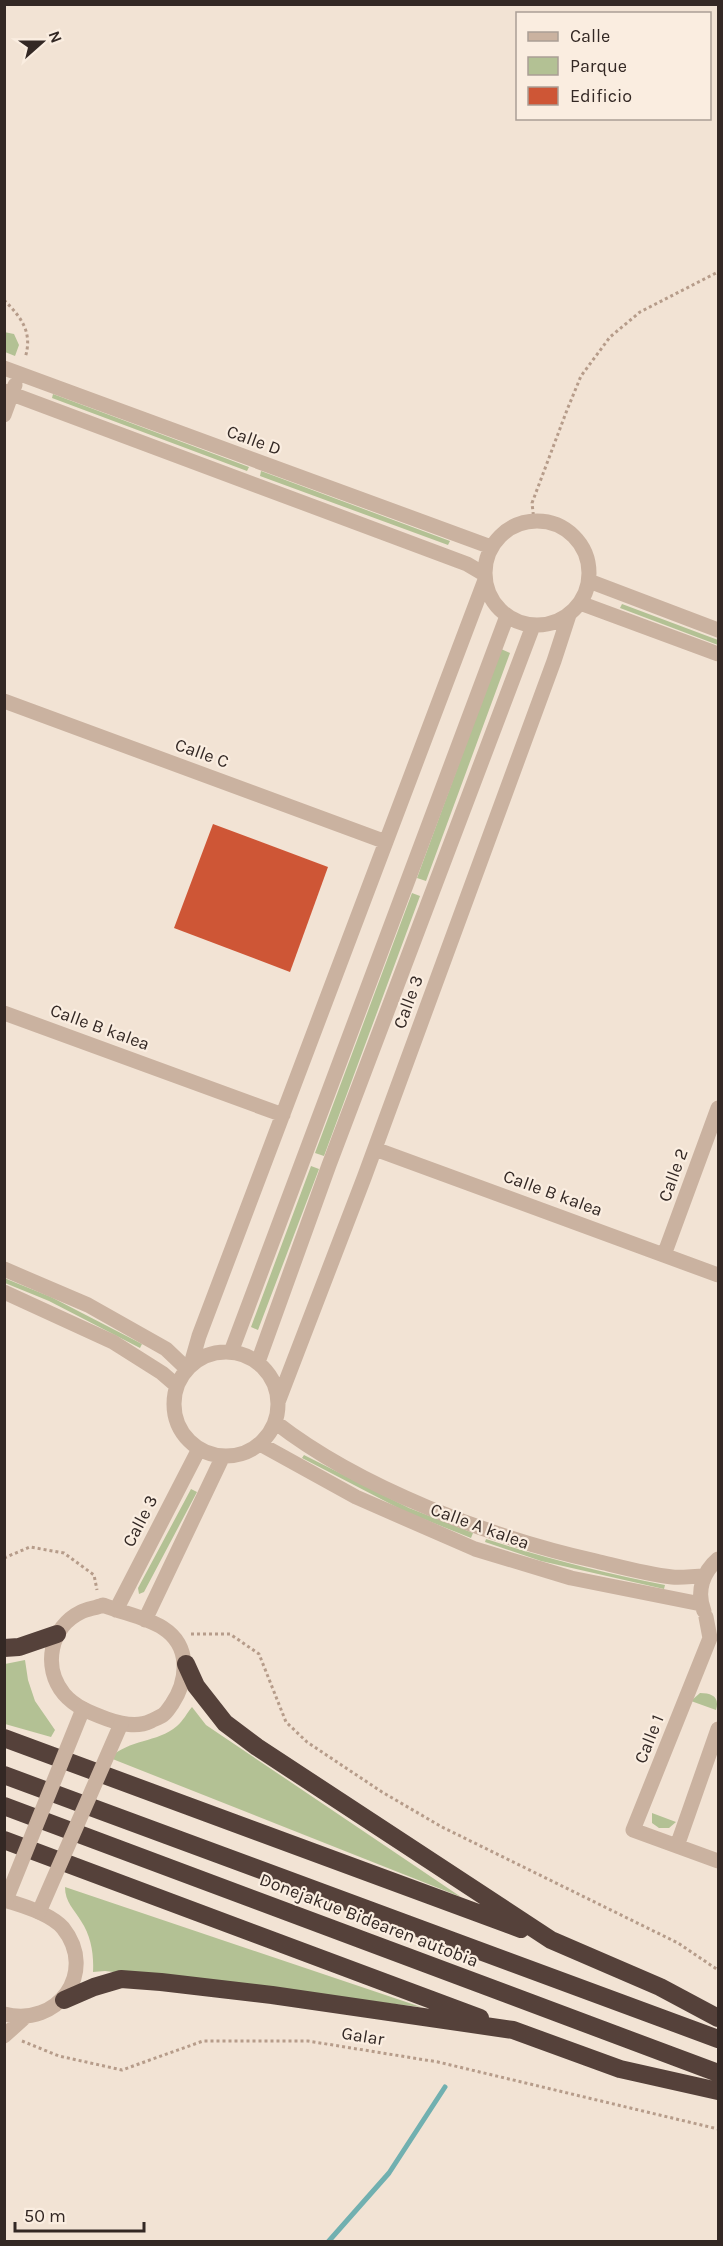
<svg xmlns="http://www.w3.org/2000/svg" width="723" height="2246" font-family="Karla,sans-serif">
<rect width="100%" height="100%" fill="#f2e3d4"/>
<path fill="#b3c194" d="M4 332 14 334 19 345 15 356 5 352Z
M53 394 249 467 247 471 52 398Z
M261 471 450 541 448 545 260 476Z
M622 604 718 640V645L620 608Z
M501 649 510 653 426 881 417 878Z
M412 893 420 896 324 1156 315 1153Z
M311 1166 319 1169 258 1330 251 1327Z
M4 1278 51 1297 142 1344 140 1348 49 1301 5 1283Z
M304 1455 409 1508 473 1533 471 1538 406 1512 302 1458Z
M191 1489 197 1492 144 1592 139 1594 138 1588Z
M486 1539C545 1558 604 1573 665 1585L664 1589 541 1561 485 1542Z
M25 1660 28 1680 35 1701 55 1730 51 1737 5 1724V1664Z
M700 1693C712 1693 720 1697 716 1710L691 1701Z
M192 1707 206 1725 461 1897 110 1758C129 1739 157 1743 177 1726 183 1721 187 1713 192 1707Z
M652 1813 676 1822 669 1828H659L652 1823Z
M65 1887 421 2007 105 1971 93 1972C94 1954 91 1936 81 1921 74 1909 65 1902 65 1887Z"/>
<g fill="none" stroke-linecap="round" stroke-linejoin="round">
<path stroke="#71b0b0" stroke-width="5" d="M328 2242 389 2173 445 2087"/>
</g>
<path fill="#ce5636" d="M213 824 328 867 290 972 174 928Z"/>
<g fill="none" stroke-linecap="round" stroke-linejoin="round">
<path stroke="#b69c8a" stroke-width="3" stroke-dasharray="3 3" stroke-linecap="butt" d="M4 300C22 318 33 333 25 358
M534 521 532 503 567 410 581 376 610 337 640 312 718 272
M4 1558 30 1547 64 1553 94 1575 97 1590
M191 1634H230L259 1654 286 1722 307 1742 382 1792 442 1827 678 1943 718 1970
M22 2041 59 2056 122 2070 203 2041H308L438 2062 718 2129"/>
<path stroke="#cab2a0" stroke-width="15" d="M4 368 491 547
M4 391 467 564 484 574
M4 415 15 385
M485 573a52 52 0 1 1 104 0a52 52 0 1 1-104 0Z
M589 581 718 630
M580 603 718 654
M4 701 386 842
M4 1013 283 1115
M375 1149 718 1275
M664 1255 718 1108
M4 1269 88 1305 166 1349 187 1369
M4 1292 113 1342 162 1373 177 1386
M174 1404a52 52 0 1 1 104 0a52 52 0 1 1-104 0Z
M231 1352 507 616
M258 1362 329 1165 533 626
M191 1364 199 1336 485 580
M278 1402 364 1178 554 661 569 615
M275 1422C361 1489 490 1537 596 1561 621 1567 646 1574 672 1577 682 1578 694 1576 704 1576
M260 1444 356 1497 475 1549 571 1578 701 1604
M103 1605C122 1613 146 1617 163 1628 191 1646 188 1680 172 1704 169 1708 167 1712 163 1715 160 1717 155 1719 151 1721 137 1728 121 1724 107 1719 91 1713 75 1707 64 1694 42 1667 50 1627 81 1612 87 1609 96 1608 103 1605Z
M116 1610 199 1449
M704 1611C696 1591 703 1572 718 1559
M706 1617 710 1638 633 1830 718 1861
M145 1620 223 1456
M677 1846 718 1729
M4 1900C22 1905 51 1914 63 1928 98 1972 58 2028 4 2014
M4 2036 24 2018"/>
<path stroke="#55413a" stroke-width="18" d="M4 1648 19 1647 57 1634
M186 1664 196 1686 225 1723 257 1747 551 1940 660 1987 718 2018
M4 1738 521 1929
M4 1775 718 2039
M4 1806 718 2073
M4 1840 480 2018
M64 2000 94 1987 121 1979 161 1982 272 1995 513 2030 620 2069 718 2091"/>
<path stroke="#cab2a0" stroke-width="15" d="M6 1900 83 1709
M39 1912 121 1724"/>
</g>
<g text-anchor="middle" dominant-baseline="central" stroke-width="4.5" stroke-linejoin="round" paint-order="stroke">
<g font-size="18" fill="#332824" stroke="#faede0">
<text transform="translate(254 440) rotate(20)">Calle D</text>
<text transform="translate(202 753) rotate(20)">Calle C</text>
<text transform="translate(408 1002) rotate(-70)">Calle 3</text>
<text transform="translate(100 1027) rotate(20)">Calle B kalea</text>
<text transform="translate(673 1175) rotate(-70)">Calle 2</text>
<text transform="translate(553 1193) rotate(20)">Calle B kalea</text>
<text transform="translate(140 1521) rotate(-63)">Calle 3</text>
<text transform="translate(480 1526) rotate(20)">Calle A kalea</text>
<text transform="translate(649 1739) rotate(-68)">Calle 1</text>
<text transform="translate(369 1920) rotate(21)">Donejakue Bidearen autobia</text>
<text transform="translate(363 2036) rotate(9)">Galar</text>
</g>
</g>
<rect width="723" height="2246" fill="none" stroke="#332824" stroke-width="12"/>
<rect x="516" y="12" width="195" height="108" fill="#faede0" stroke="#aa9e95" stroke-width="1.5"/>
<rect x="528" y="32" width="30" height="9" fill="#cab2a0" stroke="#aa9e95" stroke-width="1.5"/>
<text x="570" y="42" font-size="18" fill="#332824">Calle</text>
<rect x="528" y="57" width="30" height="18" fill="#b3c194" stroke="#aa9e95" stroke-width="1.5"/>
<text x="570" y="72" font-size="18" fill="#332824">Parque</text>
<rect x="528" y="87" width="30" height="18" fill="#ce5636" stroke="#aa9e95" stroke-width="1.5"/>
<text x="570" y="102" font-size="18" fill="#332824">Edificio</text>
<g transform="translate(42 42) rotate(69)" stroke="#faede0" stroke-width="4.5" paint-order="stroke">
<path d="M0-4.5L10 22L0 15L-10 22Z" fill="#332824"/>
<text y="-9" font-size="16" font-weight="bold" text-anchor="middle" fill="#332824">N</text>
</g>
<path d="M15 2222v9h129v-9" fill="none" stroke="#332824" stroke-width="3"/>
<text x="24" y="2222" font-size="18" fill="#332824" stroke="#faede0" stroke-width="4.5" paint-order="stroke">50 m</text>
</svg>
